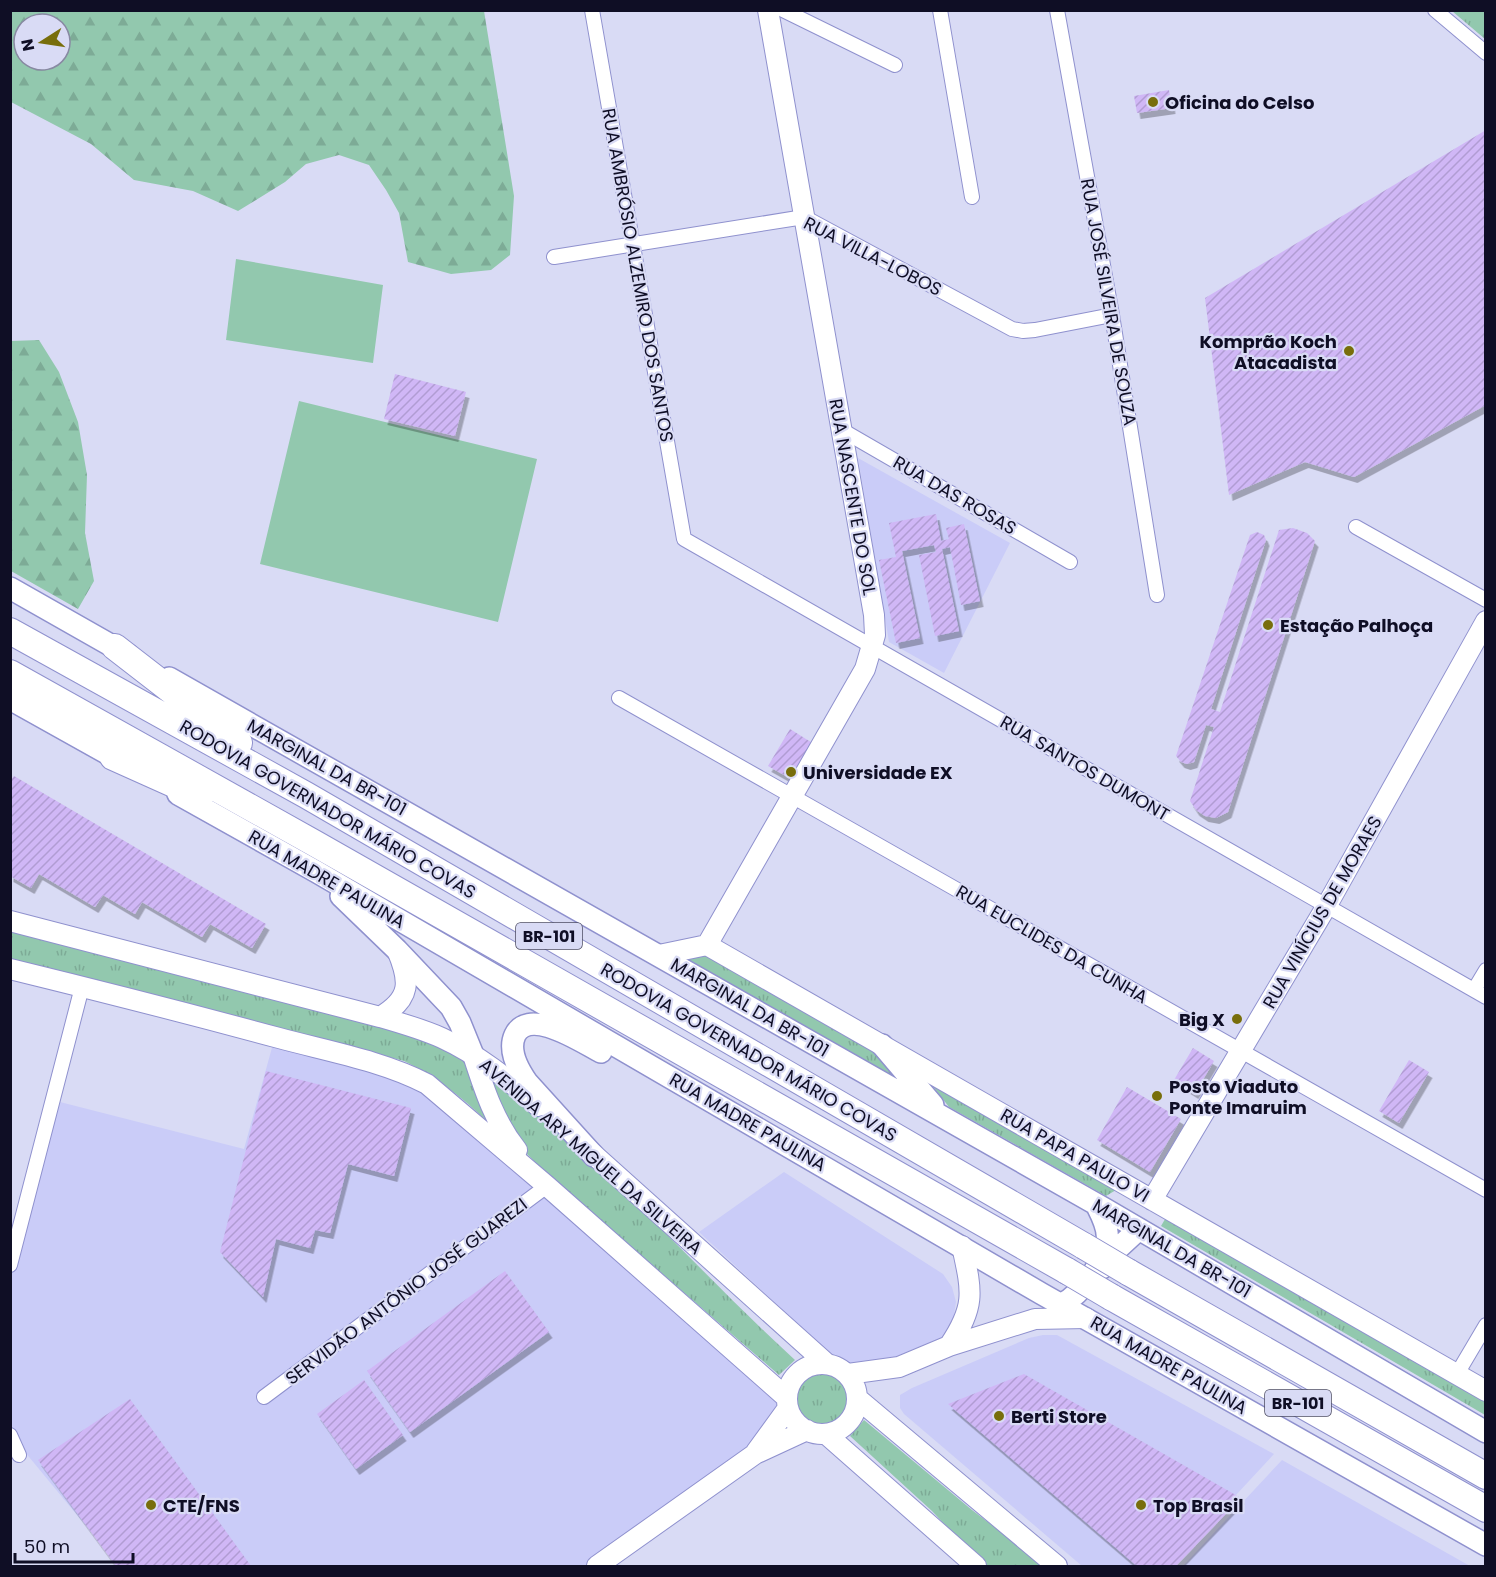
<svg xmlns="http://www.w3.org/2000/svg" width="1496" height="1577" font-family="Poppins,sans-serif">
<defs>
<pattern id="grass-tufts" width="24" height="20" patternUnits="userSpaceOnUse" patternTransform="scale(1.5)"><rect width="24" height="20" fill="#92c8ae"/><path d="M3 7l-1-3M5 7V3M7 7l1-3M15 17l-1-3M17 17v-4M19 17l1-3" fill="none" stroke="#7dab96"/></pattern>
<pattern id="forest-firs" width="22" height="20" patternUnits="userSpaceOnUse" patternTransform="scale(1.5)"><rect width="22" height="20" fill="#92c8ae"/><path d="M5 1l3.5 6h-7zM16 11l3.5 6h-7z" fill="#7dab96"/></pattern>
<pattern id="building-hatch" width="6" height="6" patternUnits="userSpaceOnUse" patternTransform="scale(1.5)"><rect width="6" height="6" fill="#d0b7f6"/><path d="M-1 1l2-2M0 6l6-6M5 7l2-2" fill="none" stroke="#b19cd3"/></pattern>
<filter id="shadow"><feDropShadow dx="3.5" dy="6" stdDeviation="0" flood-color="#0004"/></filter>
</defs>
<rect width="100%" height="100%" fill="#d9dbf5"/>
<path fill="#caccf8" d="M858 458 1010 543 944 673 889 642Z
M273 1044 385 1074 423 1090 538 1187 781 1405 750 1449 584 1566H119L20 1446 11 1453V1262L60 1102 244 1149Z
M784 1172 943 1274 952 1287 956 1302 953 1322 941 1338 875 1365H852L844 1363 831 1355 699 1232Z
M1043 1335H1057L1274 1454 1170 1566H1082L904 1414 900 1408V1395L912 1388 1029 1338Z
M1282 1460 1470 1566H1183Z"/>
<path fill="url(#grass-tufts)" d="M1452 11H1485V39Z
M10 927 355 1014 468 1056 486 1112 487 1121C461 1097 436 1076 404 1061L11 959Z
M711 951 873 1048 909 1091 681 955Z
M481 1065C596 1152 689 1263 795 1360L779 1375 548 1175 518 1145Z
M921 1071 1116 1190 1106 1196 949 1107Z
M1168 1214 1485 1397V1415L1161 1226Z
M796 1399a26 26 0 1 1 52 0a26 26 0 1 1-52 0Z
M864 1420 972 1510 1046 1566H984L932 1511 850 1436Z"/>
<path fill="url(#forest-firs)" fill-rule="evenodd" d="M10 11H484L514 196 510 255 491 270 451 274 408 262 399 213 386 190 369 165 339 155 306 164 285 182 238 211 193 191 134 180 91 144 11 102ZM24 24H60V60H24Z
M39 340 59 372 78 422 87 475 85 533 94 581 78 609 11 571V341Z"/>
<path fill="#92c8ae" d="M236 259 383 285 373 363 226 340Z
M299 401 537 459 498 622 260 564Z"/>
<path fill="url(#building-hatch)" filter="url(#shadow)" d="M1169 90 1172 108 1137 113 1134 96Z
M1486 130V405L1354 477 1305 462 1229 495 1205 298Z
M395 374 466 392 455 436 384 419Z
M936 514 941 541 949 539 946 528 964 524 980 601 961 605 950 547 942 549 959 631 935 636 919 555 936 552 934 545 902 551 920 638 896 643 879 560 896 557 889 523Z
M1293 528 1307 533 1315 541 1228 812 1216 818 1205 816 1196 810 1190 801 1214 727 1206 725 1194 762 1187 764 1181 762 1176 756 1250 535 1257 532 1264 535 1266 540 1211 709 1220 712 1279 530Z
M790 729 814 744 793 780 768 766Z
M14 776 266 924 252 948 210 924 202 937 142 902 135 914 103 895 95 907 39 874 31 888 10 876V781Z
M1193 1048 1214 1061 1195 1093 1174 1080Z
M1409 1060 1429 1072 1399 1123 1379 1111Z
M266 1071 411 1108 394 1176 348 1164 330 1233 315 1230 310 1248 276 1239 263 1297 220 1252Z
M1127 1087 1181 1119 1150 1172 1097 1140Z
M505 1271 549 1332 410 1432 367 1371Z
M1024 1374 1241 1498 1176 1566H1137L948 1404Z
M364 1380 403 1435 356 1469 317 1414Z
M130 1399 251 1566H116L38 1460Z"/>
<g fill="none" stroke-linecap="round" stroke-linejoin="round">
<g stroke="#8f91ce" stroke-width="16">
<path id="street" d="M592 10 684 539 1486 997
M783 10 895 65
M940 10 972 197
M1057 10 1112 315 1157 595
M1435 10 1486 53
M554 257 804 217 1012 329 1023 331 1035 330 1112 315
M840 429 1070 562
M1356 527 1486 600
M619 698 1486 1190
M1474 990 1486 970
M10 1265 82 987
M1457 1374 1486 1325
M264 1397 547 1186
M10 1435 19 1455"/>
</g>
<g stroke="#8f91ce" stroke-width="22">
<path id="secondary" d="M10 921 380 1017C401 1023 422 1029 442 1038 479 1055 509 1080 538 1106
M707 945 865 669 875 635 874 615 768 10
M659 955 707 945 1486 1391
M10 969C100 991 190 1014 279 1038 327 1051 383 1061 427 1084L547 1186 787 1398
M380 1017C412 998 410 981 397 950
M473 1055C484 1089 494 1121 517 1150
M583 1145 827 1364
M1152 1200 1326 907 1486 621
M949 1346C976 1306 972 1292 962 1246
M787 1399a35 35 0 1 1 70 0a35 35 0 1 1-70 0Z
M848 1374 899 1367 949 1346 1035 1319 1086 1318
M858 1399 1057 1566
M826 1434 976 1566
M756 1452 788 1408
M597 1566 755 1454 807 1430"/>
</g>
<g stroke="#8f91ce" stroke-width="24">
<path id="primary" d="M10 588 128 655
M169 678 1103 1208 1486 1432
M10 699 128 765
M178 794 317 872 1042 1294 1486 1545
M341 896 397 950 451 1007 460 1023 473 1055
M882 1045 933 1105
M594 1156 527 1082C518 1069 508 1050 515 1035 529 1006 583 1043 601 1052
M1102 1268 1113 1253 1139 1229
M1062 1304C1082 1294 1104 1262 1107 1240 1109 1228 1101 1214 1096 1204"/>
</g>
<g stroke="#8f91ce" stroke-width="28">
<path id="highway" d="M10 631 306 795 1084 1246
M115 647 239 743
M10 673 314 843 1067 1271
M113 757 200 796
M1128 1272 1486 1476
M1111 1297 1486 1509"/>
</g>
<use href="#street" stroke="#fff" stroke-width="14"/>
<use href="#secondary" stroke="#fff" stroke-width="20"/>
<use href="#primary" stroke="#fff" stroke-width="21"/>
<use href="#highway" stroke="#fff" stroke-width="26"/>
<g stroke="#8f91ce" stroke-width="28" stroke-linecap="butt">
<path id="highway-bridge" d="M1084 1246 1128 1272
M1067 1271 1111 1297"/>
</g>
<use href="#highway-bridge" stroke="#fff" stroke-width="26"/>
</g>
<g fill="#786e0b" stroke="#d9dbf5" stroke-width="2">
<circle cx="1153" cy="102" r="6"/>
<circle cx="1349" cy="351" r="6"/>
<circle cx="1268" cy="625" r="6"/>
<circle cx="791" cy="772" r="6"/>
<circle cx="1237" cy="1019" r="6"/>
<circle cx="1157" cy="1096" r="6"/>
<circle cx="999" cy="1416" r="6"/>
<circle cx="151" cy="1505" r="6"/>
<circle cx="1141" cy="1505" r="6"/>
</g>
<g text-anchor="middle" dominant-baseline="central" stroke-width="4.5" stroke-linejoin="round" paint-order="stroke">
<g fill="#d9dbf5" stroke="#4c4c63" stroke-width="1.5">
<rect x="516" y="923" width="66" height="26" rx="4.5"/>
<rect x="1265" y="1390" width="66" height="26" rx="4.5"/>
</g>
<g font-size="16" font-weight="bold" fill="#0f0e25">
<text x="549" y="936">BR-101</text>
<text x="1298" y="1403">BR-101</text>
</g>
<g font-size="18" font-weight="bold" fill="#0f0e25" stroke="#d9dbf5" text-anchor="start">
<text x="1165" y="102">Oficina do Celso</text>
<text x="1337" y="341" text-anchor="end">Komprão Koch<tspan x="1337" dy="21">Atacadista</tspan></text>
<text x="1280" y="625">Estação Palhoça</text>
<text x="803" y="772">Universidade EX</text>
<text x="1225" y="1019" text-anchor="end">Big X</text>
<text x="1169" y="1086">Posto Viaduto<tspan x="1169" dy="21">Ponte Imaruim</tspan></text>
<text x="1011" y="1416">Berti Store</text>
<text x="163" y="1505">CTE/FNS</text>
<text x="1153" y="1505">Top Brasil</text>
</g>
<g font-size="18" fill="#0f0e25" stroke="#d9dbf5">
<text transform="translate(873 256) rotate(27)">RUA VILLA-LOBOS</text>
<text transform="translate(638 275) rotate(80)">RUA AMBRÓSIO ALZEMIRO DOS SANTOS</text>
<text transform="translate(1109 302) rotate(80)">RUA JOSÉ SILVEIRA DE SOUZA</text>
<text transform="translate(955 495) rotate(30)">RUA DAS ROSAS</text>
<text transform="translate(853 497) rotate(80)">RUA NASCENTE DO SOL</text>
<text transform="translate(327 767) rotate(29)">MARGINAL DA BR-101</text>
<text transform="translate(1085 768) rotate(30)">RUA SANTOS DUMONT</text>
<text transform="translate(328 809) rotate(30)">RODOVIA GOVERNADOR MÁRIO COVAS</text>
<text transform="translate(327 879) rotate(30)">RUA MADRE PAULINA</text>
<text transform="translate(1322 912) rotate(-60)">RUA VINÍCIUS DE MORAES</text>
<text transform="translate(1052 944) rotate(30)">RUA EUCLIDES DA CUNHA</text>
<text transform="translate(750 1007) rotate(30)">MARGINAL DA BR-101</text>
<text transform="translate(749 1052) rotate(30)">RODOVIA GOVERNADOR MÁRIO COVAS</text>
<text transform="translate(748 1122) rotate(30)">RUA MADRE PAULINA</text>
<text transform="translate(1075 1155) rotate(30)">RUA PAPA PAULO VI</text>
<text transform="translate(591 1156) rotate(41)">AVENIDA ARY MIGUEL DA SILVEIRA</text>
<text transform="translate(1172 1248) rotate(30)">MARGINAL DA BR-101</text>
<text transform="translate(406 1291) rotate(-37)">SERVIDÃO ANTÔNIO JOSÉ GUAREZI</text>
<text transform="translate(1169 1365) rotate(30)">RUA MADRE PAULINA</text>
</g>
</g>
<rect width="1496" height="1577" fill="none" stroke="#0f0e25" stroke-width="24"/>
<g transform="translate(42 42) rotate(258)"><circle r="28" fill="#d9dbf5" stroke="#8889a2" stroke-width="1.5"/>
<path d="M0-4.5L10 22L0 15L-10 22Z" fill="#786e0b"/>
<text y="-9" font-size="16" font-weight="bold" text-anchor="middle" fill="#0f0e25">N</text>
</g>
<path d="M15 1553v9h118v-9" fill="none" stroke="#0f0e25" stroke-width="3"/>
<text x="24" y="1553" font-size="18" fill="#0f0e25" stroke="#d9dbf5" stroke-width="4.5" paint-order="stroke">50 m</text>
</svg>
